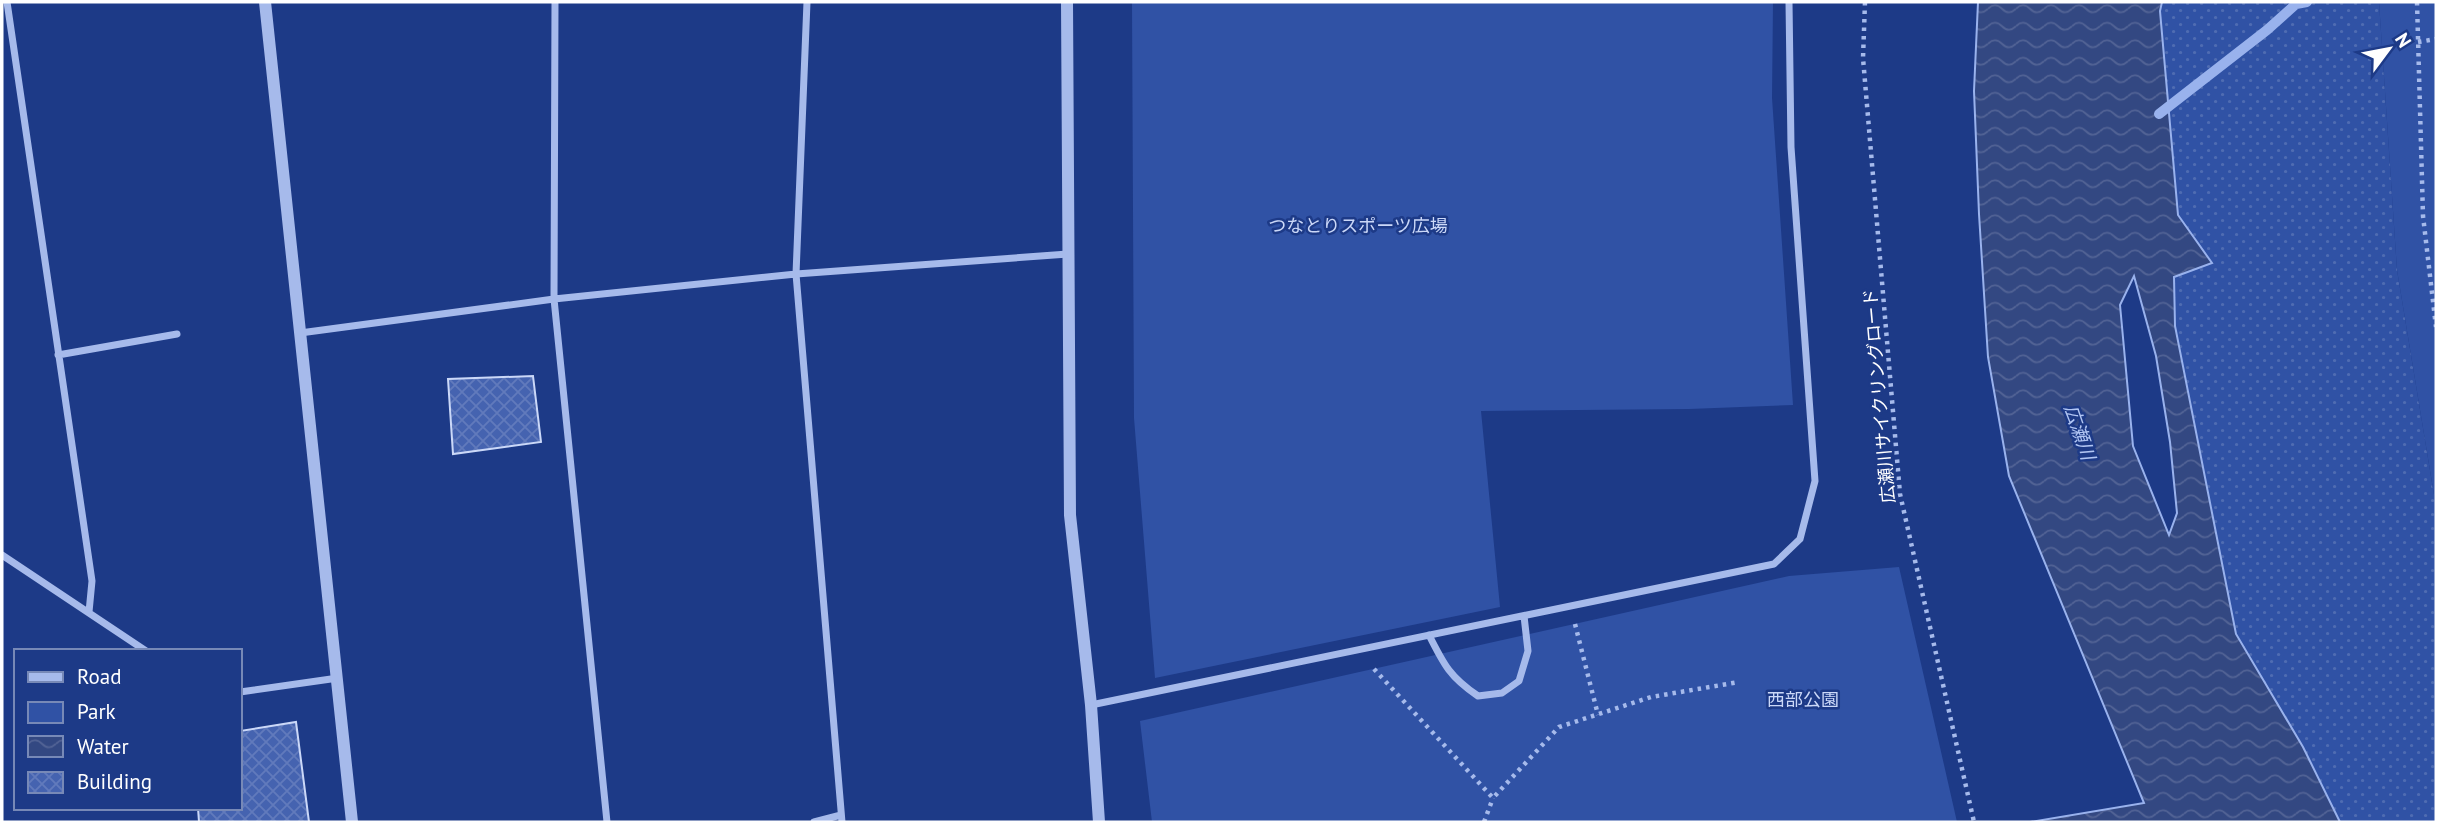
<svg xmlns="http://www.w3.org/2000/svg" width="2438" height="824" font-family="'PT Sans','Noto Sans JP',sans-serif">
<defs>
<pattern id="grass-dots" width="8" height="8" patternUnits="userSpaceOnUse" patternTransform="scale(1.75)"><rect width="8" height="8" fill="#3052a5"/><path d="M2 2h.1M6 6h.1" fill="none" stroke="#4f6cb2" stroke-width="1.8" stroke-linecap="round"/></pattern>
<pattern id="water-waves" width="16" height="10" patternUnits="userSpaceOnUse" patternTransform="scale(1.75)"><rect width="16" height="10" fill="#334882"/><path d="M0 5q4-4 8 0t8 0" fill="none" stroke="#526395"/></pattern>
<pattern id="building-cross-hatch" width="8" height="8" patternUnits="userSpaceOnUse" patternTransform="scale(1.75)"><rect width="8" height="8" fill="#4563b0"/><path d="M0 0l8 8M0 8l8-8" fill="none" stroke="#617abc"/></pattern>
</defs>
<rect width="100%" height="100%" fill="#1d3a87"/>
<path fill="url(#grass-dots)" d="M2162 2H2379L2397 270 2436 507V822H2340L2303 747 2236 634 2175 326 2174 277 2211 263 2178 215 2160 11Z"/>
<path fill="#3052a5" d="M1132 2H1773L1772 98 1793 405 1689 409 1481 411 1500 607 1155 678 1134 418Z
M2379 2H2436V507L2397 270Z
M1899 567 1957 822H1152L1140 721 1789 576Z"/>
<path fill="url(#water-waves)" stroke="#99b2ed" stroke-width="2" fill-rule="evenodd" d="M1978 2H2162L2160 11 2178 215 2212 263 2174 277 2175 326 2236 634 2303 747 2340 822H2030L2144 803 2009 476 1988 357 1979 214 1974 91ZM2134 276 2156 356 2170 442 2177 513 2169 535 2133 446 2120 305Z"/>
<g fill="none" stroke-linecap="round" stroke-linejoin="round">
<path stroke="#99b2ed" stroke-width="10" d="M2159 114 2267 30 2296 4 2307 2"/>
</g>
<path fill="url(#building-cross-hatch)" stroke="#cbd8f8" stroke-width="2" d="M533 376 541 442 453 454 448 379Z
M296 722 309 822H199L198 808H240V731Z"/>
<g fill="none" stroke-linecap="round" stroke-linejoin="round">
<path stroke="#a6baeb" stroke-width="4.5" stroke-dasharray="3.5 5" stroke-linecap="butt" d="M1865 2 1863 58 1900 494 1974 822
M2417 2 2423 216 2436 327
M2418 42 2436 39
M1575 624 1598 715
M1374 669 1493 798 1559 727 1651 697 1739 682
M1484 822 1493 798"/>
<path stroke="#a6baeb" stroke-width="7" d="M7 2 92 581 89 612
M555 2 554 299 607 822
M807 2 796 274 842 822
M300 333 554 299 796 274 1068 254
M58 355 177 334
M2 555 146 651
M1429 635C1444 665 1450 677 1478 696L1502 693 1519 681 1528 651 1524 616
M240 692 338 678
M1091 705 1774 564 1800 539 1815 481 1791 147 1789 2
M814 822 841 815"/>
<path stroke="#a6baeb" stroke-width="12" d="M265 2 352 822
M1067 2 1070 515 1091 705 1099 822"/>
</g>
<g text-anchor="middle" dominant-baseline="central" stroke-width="5" stroke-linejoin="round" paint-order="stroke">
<g font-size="18" fill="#cbd8f8" stroke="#1d3a87">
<text x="1358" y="225">つなとりスポーツ広場</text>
<text x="1803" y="699">西部公園</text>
</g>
<g font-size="18" fill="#fff" stroke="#1d3a87">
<text transform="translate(1879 396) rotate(-95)">広瀬川サイクリングロード</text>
</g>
<g font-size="19" font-style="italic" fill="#b1c5f3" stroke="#1d3a87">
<text transform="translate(2080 432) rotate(71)">広瀬川</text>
</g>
</g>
<rect width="2438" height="824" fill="none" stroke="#ffffff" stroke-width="7"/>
<rect x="14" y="649" width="228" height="161" fill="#1d3a87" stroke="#7789b7" stroke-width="2"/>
<rect x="28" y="672" width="35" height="10" fill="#a6baeb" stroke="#7789b7" stroke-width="2"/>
<text x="77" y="684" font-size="21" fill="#ffffff">Road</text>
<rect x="28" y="702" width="35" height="21" fill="#3052a5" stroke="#7789b7" stroke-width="2"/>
<text x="77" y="719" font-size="21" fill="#ffffff">Park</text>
<rect x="28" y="736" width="35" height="21" fill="url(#water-waves)" stroke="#7789b7" stroke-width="2"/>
<text x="77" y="754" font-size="21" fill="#ffffff">Water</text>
<rect x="28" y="772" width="35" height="21" fill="url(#building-cross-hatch)" stroke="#7789b7" stroke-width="2"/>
<text x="77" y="789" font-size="21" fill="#ffffff">Building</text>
<g transform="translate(2389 49) rotate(58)" stroke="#1d3a87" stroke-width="5" paint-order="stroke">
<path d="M0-5L12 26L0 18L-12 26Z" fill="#ffffff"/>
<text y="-10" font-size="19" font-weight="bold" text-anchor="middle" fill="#ffffff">N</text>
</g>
</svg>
